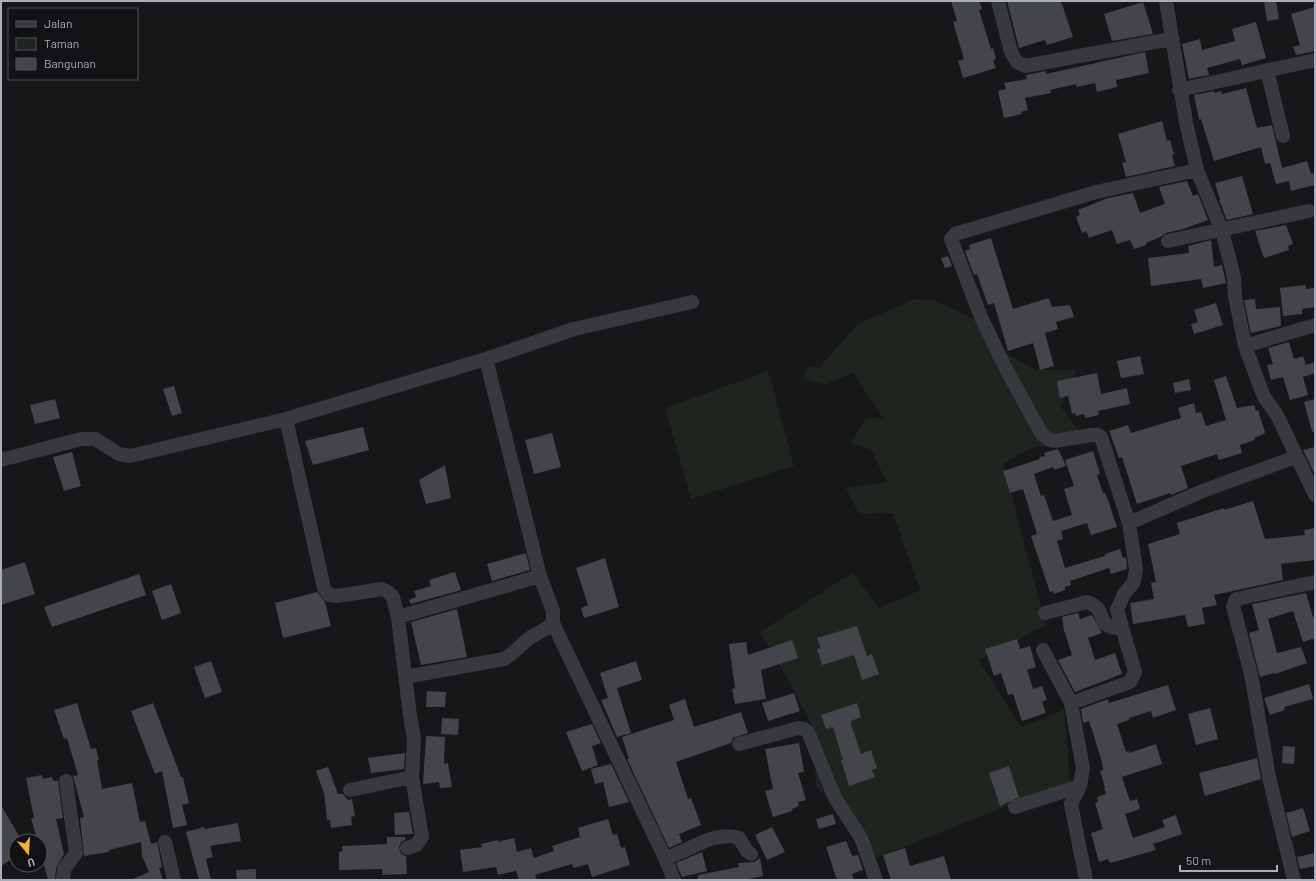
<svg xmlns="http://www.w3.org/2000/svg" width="1316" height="881" font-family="Barlow,sans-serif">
<rect width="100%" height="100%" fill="#17171a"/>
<path fill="#1d251e" d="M915 299 934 300 984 324 1004 352 1036 370H1076L1061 407 1088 443 1031 448 1003 464 1046 625 979 660 1021 727 1064 710 1070 781 873 859 857 824 816 787 815 732 789 681 760 632 852 573 880 608 920 590 893 513 859 514 846 488 886 482 872 450 851 443 866 418H883L853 373 825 385 804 379 808 366 819 368 859 323Z
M768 371 794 466 691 499 665 408Z"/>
<path fill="#43454a" d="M951 1H979L982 9 979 10 991 49 993 48 996 59 993 60 996 68 963 78 958 61 964 59 953 22 957 21Z
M1007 1H1061L1073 37 1047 45 1045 40 1019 48Z
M1276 1 1279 19 1267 21 1264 2Z
M1143 2 1153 34 1112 41 1104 14Z
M1315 7V51L1296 55 1293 47 1300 45 1291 14Z
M1256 22 1266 58 1242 65 1240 59 1207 68 1209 75 1189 79 1182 44 1200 39 1202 50 1235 41 1232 29Z
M1145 52 1149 73 1116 80 1117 87 1097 92 1095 83 1077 87 1076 84 1050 90 1051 93 1025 98 1028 110 1021 112 1022 114 1004 118 998 91 1006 89 1004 83 1027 79 1026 75 1046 71V74Z
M1246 88 1257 128 1272 125 1282 168 1307 161 1311 174 1315 173V185L1291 191 1289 181 1276 184 1270 163 1265 164 1261 147 1214 161 1201 119 1199 120 1194 95 1214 91V93L1221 91 1222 94Z
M1162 121 1167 141 1170 140 1174 154 1172 155 1175 166 1126 177 1122 163 1126 162 1118 134Z
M1242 176 1253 214 1227 220 1219 200H1220L1215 183Z
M1187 181 1193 196 1198 194 1208 220 1183 229 1166 233 1160 237 1146 243V245L1134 249 1130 240 1117 244 1112 230 1089 238 1086 231 1082 233 1076 217 1080 215 1078 210 1108 198 1133 193 1140 213 1165 204 1159 187Z
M1286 225 1293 244 1288 246 1289 250 1264 258 1255 231Z
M991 238 1013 309 1049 298 1052 307 1070 305 1074 317 1056 322 1058 329 1045 333 1054 366 1040 370 1033 343 1008 351 994 303 988 305 977 274 974 275 965 251 970 249 969 245Z
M1211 240 1214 267 1222 265 1226 283 1203 288 1201 279 1151 286 1148 258 1189 253 1188 246Z
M948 256 952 266 945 268 941 258Z
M1306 285V289L1315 288V307L1302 309V314L1283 316 1280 288Z
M1255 299 1256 309 1280 307 1281 326 1251 333 1244 300Z
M1216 303 1223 325 1194 334 1191 324 1198 322 1194 310Z
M1289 342 1294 359 1303 356 1306 365 1315 362V373L1303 377 1308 395 1290 400 1283 377 1271 380 1267 365 1273 364 1268 348Z
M1140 356 1144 374 1121 378 1117 361Z
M1097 373 1101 394 1127 388 1130 404 1098 411 1099 415 1085 418 1084 414 1076 416 1075 413 1072 414 1068 396 1060 398 1057 381Z
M1226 376 1237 408 1254 405 1256 411 1258 410 1265 432 1264 434 1254 438 1255 440 1240 445 1242 453 1219 460 1217 454 1181 466 1188 488 1171 495 1170 493 1137 504 1122 457 1119 458 1109 431 1128 425 1131 433 1181 418 1178 408 1194 403 1196 413 1201 412 1206 426 1226 420 1214 380Z
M1189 379 1191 390 1175 393 1173 383Z
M174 386 182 413 172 416 163 389Z
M55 399 60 418 35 424 30 405Z
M1315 399V431L1312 432 1304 402Z
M363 427 369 450 313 465 305 441Z
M552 433 561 467 534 474 525 440Z
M1315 447V475L1303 450Z
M1058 449 1066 466 1054 470 1053 467 1034 474 1041 496 1044 495 1053 521 1072 515 1064 489 1074 486 1065 460 1093 451 1100 474 1097 475 1103 493H1105L1108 500 1117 527 1091 535 1087 523 1061 531 1063 539 1057 541 1065 568 1105 556V554L1120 549 1123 558 1126 557 1127 569 1111 574 1109 568 1070 581 1071 585 1065 587V590L1054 594 1053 591 1050 592 1031 536 1037 534 1023 489 1010 493 1003 471 1040 459 1039 457 1045 456 1044 453Z
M72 452 81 486 64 491 53 457Z
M445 465 451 498 426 504 419 480Z
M1253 501 1265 539 1305 535 1304 530 1315 528V560L1281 564 1283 580 1214 595 1217 605 1202 608 1205 624 1188 627 1185 615 1133 624 1130 603 1154 599 1151 583 1156 582 1148 544 1180 534 1177 523 1224 508V510Z
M526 553 530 570 492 581 487 564Z
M605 558 619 607 584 618 581 608 588 605 576 568Z
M25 562 35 594 1 605V570Z
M455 572 461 590 411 604 409 600 416 597 414 591 431 586 429 580Z
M139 574 146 595 52 627 44 607Z
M171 584 181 613 162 620 152 591Z
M317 592 325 602 331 626 283 638 275 603Z
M1306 593 1313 617 1315 616V638L1303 642 1293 611 1268 619 1277 653 1301 647 1307 663 1275 674 1274 673 1260 677 1249 633 1259 630 1252 604Z
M457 609 467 657 421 665 411 622Z
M1078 613 1080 619 1092 615 1101 631 1102 633 1088 638 1095 660 1115 653 1122 674 1075 692 1058 660 1072 655 1064 630 1062 617Z
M857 626 867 656 872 654 879 674 862 680 854 655 822 665 817 649 821 648 817 638Z
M1017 639 1020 649 1030 646 1036 667 1027 670 1033 689 1042 686 1047 700 1042 702 1046 713 1022 721 1013 694 1008 695 1001 673 994 676 985 649Z
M792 640 798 658 761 670 766 699 735 704 732 689 735 688 729 644 746 642 748 655Z
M211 661 222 692 205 698 194 667Z
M636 661 642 680 617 688 631 733 617 737 601 700 608 698 600 673Z
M1309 684 1313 699 1284 707 1285 710 1270 715 1264 698Z
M1168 685 1176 710 1153 718 1151 711 1129 718V720L1117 724 1126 752 1128 751 1129 753 1156 744 1162 764 1122 777 1130 801 1137 799 1140 809 1125 814 1133 838 1165 827 1162 820 1176 815 1182 834 1153 844 1156 850 1110 863 1108 859 1099 862 1091 833 1103 829 1095 803 1098 802 1097 797 1106 794 1104 788 1105 787 1100 771 1103 770 1102 762 1092 730 1089 721 1083 723 1081 709 1108 699 1109 703Z
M427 691 446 692 445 707H426Z
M794 693 800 711 768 721 762 703Z
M685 699 694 727 741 712 748 733 733 738 731 743 676 762 688 799 691 798 701 825 679 834 682 842 669 848 627 759H629L622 737 674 720 669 705Z
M77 703 91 749 96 748 99 760H97L102 789 132 783 140 822 145 821 151 844 157 842 162 867 159 868 163 880H130L149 872 142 856 141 842 109 850V852L84 856 80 818 84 817 73 776 78 775 67 738 64 739 54 710Z
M153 703 181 777H183L189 803 182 805 187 825 173 828 162 771 155 774 131 711Z
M857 703 861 717 851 721V724L861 754 871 750 877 768 872 770 875 777 849 786 841 760H843L833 727 826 729 821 715Z
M1210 708 1218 739 1196 745 1188 714Z
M442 718 459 719 458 735 441 734Z
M592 724 601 743 592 746 598 765 582 771 566 732Z
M426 736 445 737 444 764 448 763 452 787 440 788 439 782 423 784Z
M799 743 804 772 798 773 806 800 798 802 799 806 792 809V811L773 817 765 791 773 789 765 749Z
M1283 746 1295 747 1294 764 1282 763Z
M405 753 404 769 371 773 368 758Z
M1257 758 1261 779 1205 796 1199 773Z
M611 764 629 802 609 807 603 782 595 784 591 769Z
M1009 766 1019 797 1000 806 989 773Z
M328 767 338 794H343L348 800 352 799 355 816 351 817 352 825 331 828 330 820H327L324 793 316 771Z
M42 775 43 779 52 777 53 781H58L63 818 56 819 64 854 56 868 55 880H48L40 851V839L37 840 31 818H34L26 778Z
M1 805 22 841H16V851L12 854 13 858 1 866Z
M1303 808 1310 831 1292 837 1286 813Z
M409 812 413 834 395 835 394 813Z
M833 814 836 824 819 829 816 819Z
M608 819 613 835 617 834 621 848 625 847 630 865 592 877 588 864 574 868 572 864 535 875 537 880H519L516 871 498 875 496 867 463 872 460 850 482 847 481 844 498 840V842L514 838 517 852 531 848 534 858 554 851 552 846 580 837 578 828Z
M238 823 241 841 210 846 213 857 206 859 211 880H199L186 832 204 827 205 829Z
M772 827 785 852 767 860 755 835Z
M387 837H405V840L401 842 399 847 401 854 406 856 407 874 382 875V869L339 870V852L343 851 342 846 387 844Z
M846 841 852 856 858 855 863 870 852 874 854 880H837L826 847Z
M905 848 910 866 944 856 951 880H891L883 855Z
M702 852 707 871 682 877 676 863Z
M1315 853V866L1300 869 1297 857Z
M760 858 763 876 743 880H698V875L739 867 738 863 754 862Z
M256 869V880H237L236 870Z"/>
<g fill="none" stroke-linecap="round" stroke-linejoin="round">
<path stroke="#38393f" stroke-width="14" d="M998 1 1011 52 1017 62 1025 66 1171 39
M1166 1 1186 122 1197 170 1222 231 1234 277 1235 296 1245 346 1264 397 1277 415 1315 495
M1267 70 1283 136
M1179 90 1315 60
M1168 241 1309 211
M1245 346 1315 325
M286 419 324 588 329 595 337 596 382 589 388 592 393 597 398 617 410 716 414 738 412 777 422 837 416 845 407 848
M1 460 81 439H95L119 454 130 456 286 419 486 359 574 329 692 302
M1129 523 1101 437 1098 435H1092L1054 441 1048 439 1041 433 1003 363 981 317 951 239 955 234 1096 192 1197 170
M1045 613 1087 602C1111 610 1092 628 1121 628
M398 617 540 576
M553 623 665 858
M1043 650 1071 703
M405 677 504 659C514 654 521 644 531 637 539 632 547 629 553 623V611L540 576 486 359
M739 744 799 728 804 729 808 732 835 798 861 838 876 880
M350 790 412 777
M1015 807 1080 786
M165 842 174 880
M63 880 64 869 76 853 66 781
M674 880 665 858C689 852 712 830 739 838L747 851 751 854
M1086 880 1071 804 1080 786 1083 768 1071 703 1130 682 1135 672 1117 610 1124 594 1134 582 1136 569 1129 523 1205 490 1296 457
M1294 880 1269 777 1251 674 1233 606 1236 599 1315 582"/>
</g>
<rect width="1316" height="881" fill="none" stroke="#a9afba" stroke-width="4"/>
<rect x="8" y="8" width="130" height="72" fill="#121215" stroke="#4e5157"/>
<rect x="16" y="21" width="20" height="6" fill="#38393f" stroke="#4e5157"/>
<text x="44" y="28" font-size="12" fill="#a9afba">Jalan</text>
<rect x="16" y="38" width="20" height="12" fill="#1d251e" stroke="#4e5157"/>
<text x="44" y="48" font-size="12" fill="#a9afba">Taman</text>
<rect x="16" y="58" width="20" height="12" fill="#43454a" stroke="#4e5157"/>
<text x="44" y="68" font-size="12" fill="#a9afba">Bangunan</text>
<g transform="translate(28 853) rotate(162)"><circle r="19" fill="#121215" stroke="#4e5157"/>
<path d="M0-3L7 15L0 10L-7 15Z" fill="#f5b234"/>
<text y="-6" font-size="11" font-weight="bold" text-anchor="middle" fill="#a9afba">U</text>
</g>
<path d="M1180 865v6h97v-6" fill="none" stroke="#a9afba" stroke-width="2"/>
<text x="1186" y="865" font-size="12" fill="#a9afba" stroke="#121215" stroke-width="3" paint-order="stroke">50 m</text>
</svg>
